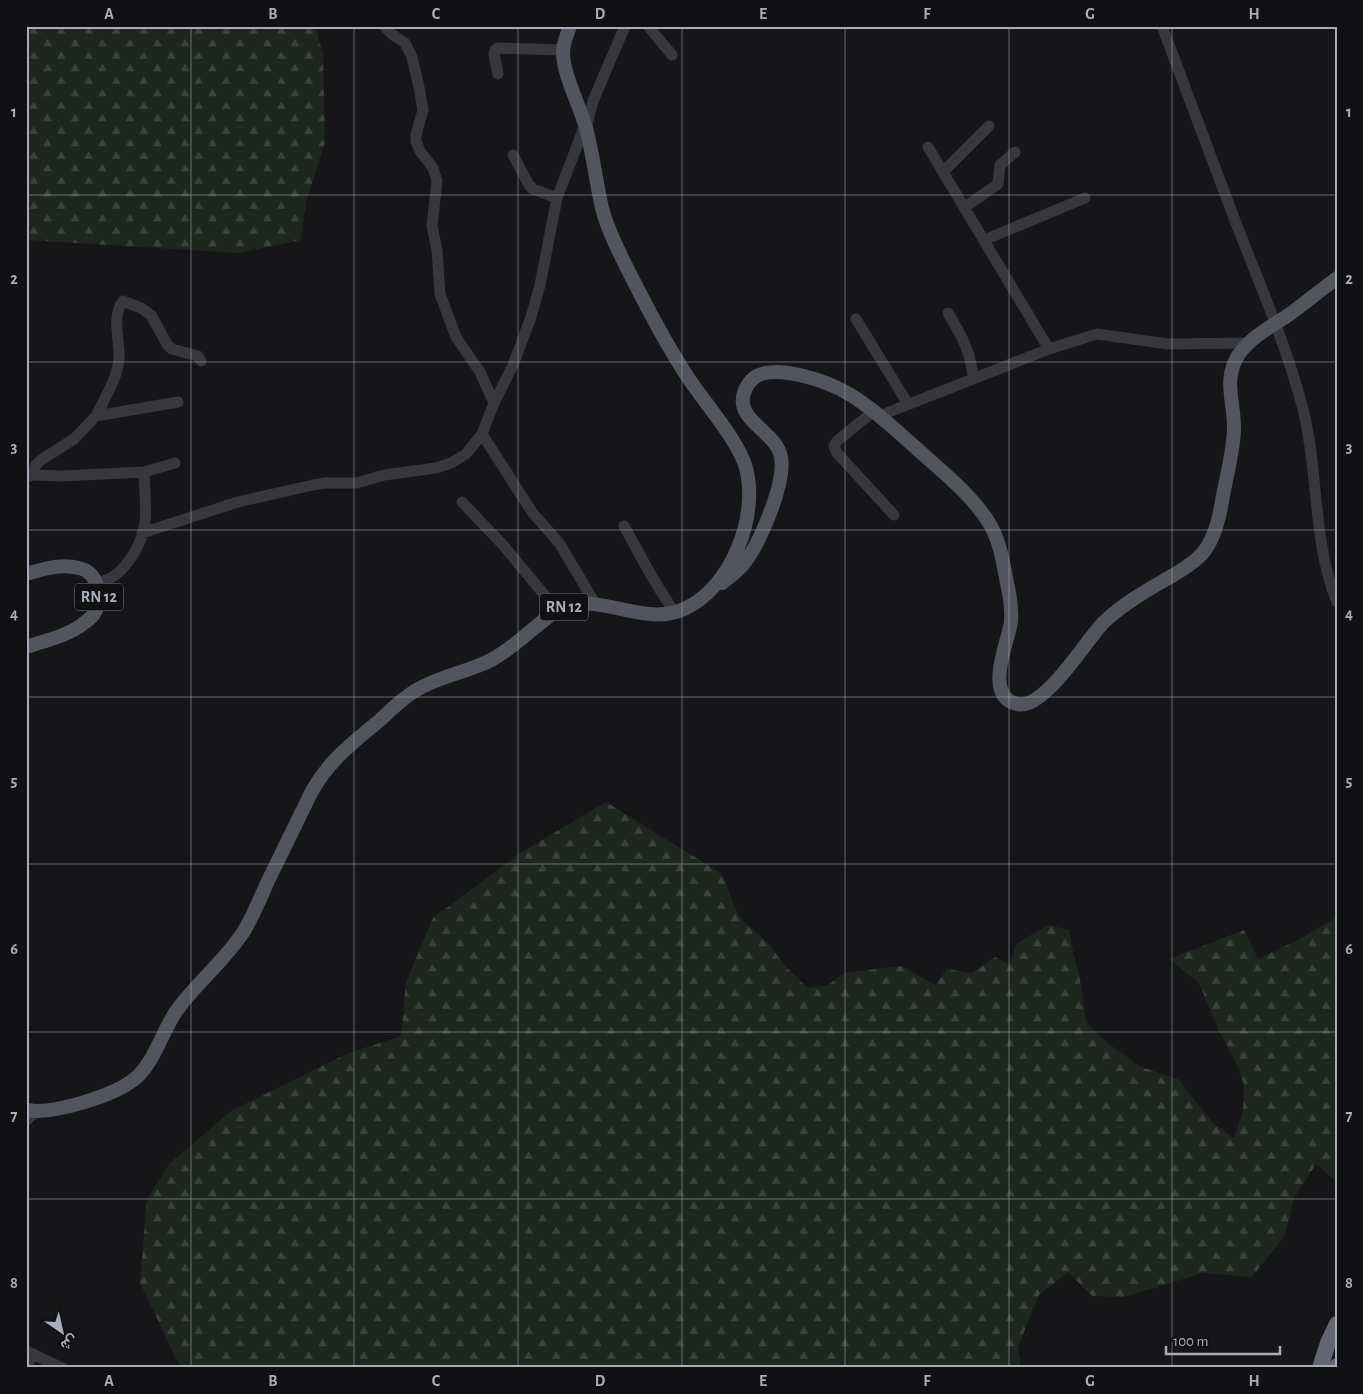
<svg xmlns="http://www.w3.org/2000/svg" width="1363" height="1394" font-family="'Alegreya Sans',Vazirmatn,sans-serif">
<defs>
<pattern id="forest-firs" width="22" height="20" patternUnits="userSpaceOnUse" patternTransform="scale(1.25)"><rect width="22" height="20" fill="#1e261f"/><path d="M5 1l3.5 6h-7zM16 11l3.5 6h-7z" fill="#3c433d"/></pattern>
</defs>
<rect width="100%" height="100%" fill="#161618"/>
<path fill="url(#forest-firs)" d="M26 26H315L323 54 325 142 306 202 301 240 239 253 26 240Z
M606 802 722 874 739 917 767 942 786 967 808 988 828 985 844 973 901 966 936 985 947 969 972 973 995 957 1007 964 1011 960 1016 944 1048 925 1069 930 1073 952 1079 974 1086 1022 1106 1042 1141 1067 1178 1079 1214 1124 1234 1138 1243 1111 1244 1085 1235 1060 1218 1029 1199 983 1169 959 1244 930 1258 959 1298 940 1337 917V1182L1316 1164 1294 1198 1285 1235 1252 1277 1203 1273 1124 1297 1092 1296 1068 1272 1039 1295 1018 1347 1021 1368H184L177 1361 140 1283 147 1199 169 1164 231 1111 346 1054 401 1036 406 982 433 918 522 852Z"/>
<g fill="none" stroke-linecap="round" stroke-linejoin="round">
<path stroke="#37383d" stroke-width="11" d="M384 26 393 35 405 43 412 57 419 87 423 110 416 135V141L420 151 433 168 437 181 432 226 437 250 440 294 456 337 480 372 494 403
M648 26 672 55
M1162 26C1185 88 1208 149 1231 210 1256 276 1285 340 1303 409 1319 472 1312 540 1337 602
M498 74 494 54 495 50 498 48 563 50
M586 129 593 101 625 26
M928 147 1049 349
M513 155 529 185 533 189 557 198
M944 171 989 126
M965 207 998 184 1000 165 1015 152
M984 240 1085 198
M948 313C961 334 972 354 973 379
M856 319 908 404
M874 411 837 441 834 446 837 453 894 515
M96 416C104 399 118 378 119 358 120 340 111 317 123 301L141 308 151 315 167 344 172 349 198 356 201 361
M879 416 1049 349 1097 334 1168 344 1249 343
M482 434 532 512 560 544 596 605
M34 475 35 466 41 460 74 439 96 416 178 402
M26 477 34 475 62 476 144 472 175 463
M462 502 503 545 557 610
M624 526 652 577 674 612
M142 533 238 502 313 485 325 483H357L384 475 436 468 451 463 466 454 482 434 494 403 513 365 531 317 540 285 557 198 585 125
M96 583C101 582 107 580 111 578 128 568 143 542 145 522 147 506 144 488 144 472
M26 1121 35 1112
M26 1351 62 1368
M26 1366 34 1354"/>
<path stroke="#53555c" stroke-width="14" d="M26 574C44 569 61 563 79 568 98 572 103 597 95 612 93 616 87 621 84 623 70 635 44 641 26 647
M722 583C729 578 736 572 742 566 759 546 786 483 781 457 776 431 735 421 744 393 746 386 750 381 755 377 777 363 829 382 849 394 873 408 894 429 915 447 940 470 969 492 988 521 1000 540 1003 562 1007 583 1010 596 1012 609 1011 622 1008 643 983 696 1017 704 1044 711 1086 640 1104 622 1122 605 1142 593 1163 581 1176 574 1190 566 1201 555 1214 541 1219 520 1222 501 1226 478 1233 454 1234 430 1235 403 1222 380 1239 354 1252 336 1272 326 1290 314 1306 302 1321 290 1337 278
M26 1110C53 1115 117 1095 137 1077 157 1058 163 1027 180 1006 200 980 226 959 244 931 253 916 260 899 267 883 282 852 297 822 312 791 330 759 353 743 380 720 393 708 406 695 422 687 445 675 471 671 493 659 516 646 535 626 557 610 563 608 569 605 575 604 612 600 648 625 684 609 731 588 759 517 746 468 739 441 703 401 687 376 664 341 645 304 626 266 617 248 607 228 602 208 596 182 593 154 586 128 580 106 563 74 563 53 563 43 567 35 570 26"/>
<path stroke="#63666e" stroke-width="16" d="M1320 1368 1328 1343 1337 1324
M1336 1368 1337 1366"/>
</g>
<path fill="none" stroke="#a8adb8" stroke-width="1" stroke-opacity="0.55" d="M191 26V1368M354 26V1368M518 26V1368M682 26V1368M845 26V1368M1009 26V1368M1172 26V1368M26 195H1337M26 362H1337M26 530H1337M26 697H1337M26 864H1337M26 1032H1337M26 1199H1337"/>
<g text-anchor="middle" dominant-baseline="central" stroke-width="5" stroke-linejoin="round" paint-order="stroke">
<g fill="#111113" stroke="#7b7e86" stroke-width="1">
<rect x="75" y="583.5" width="48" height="27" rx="4"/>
<rect x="540" y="593.5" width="48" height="27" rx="4"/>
</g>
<g font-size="16" font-weight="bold" fill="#a8adb8">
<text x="99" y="597">RN 12</text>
<text x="564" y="607">RN 12</text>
</g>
</g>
<rect width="1363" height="1394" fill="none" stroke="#111113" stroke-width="55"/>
<g transform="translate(62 1332) rotate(146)" stroke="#111113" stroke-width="4" paint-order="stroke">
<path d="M0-4L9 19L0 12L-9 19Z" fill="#a8adb8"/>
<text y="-8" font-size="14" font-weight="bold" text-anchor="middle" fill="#a8adb8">ش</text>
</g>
<path d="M1166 1346v8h114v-8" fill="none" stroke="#a8adb8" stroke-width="2.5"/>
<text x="1173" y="1346" font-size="15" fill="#a8adb8" stroke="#111113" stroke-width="4" paint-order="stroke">100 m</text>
<rect x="28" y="28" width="1308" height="1338" fill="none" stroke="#a8adb8" stroke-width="2"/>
<g font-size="16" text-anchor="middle" font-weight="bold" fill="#a8adb8">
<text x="109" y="19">A</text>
<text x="273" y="19">B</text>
<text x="436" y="19">C</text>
<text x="600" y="19">D</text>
<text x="763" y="19">E</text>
<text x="927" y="19">F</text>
<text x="1090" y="19">G</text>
<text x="1254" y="19">H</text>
<text x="14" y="117">1</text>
<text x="1349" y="117">1</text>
<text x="14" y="284">2</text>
<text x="1349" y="284">2</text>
<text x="14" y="452">3</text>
<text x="1349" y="452">3</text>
<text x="14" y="619">4</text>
<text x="1349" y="619">4</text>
<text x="14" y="786">5</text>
<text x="1349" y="786">5</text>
<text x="14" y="954">6</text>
<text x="1349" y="954">6</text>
<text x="14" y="1121">7</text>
<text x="1349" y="1121">7</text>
<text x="14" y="1288">8</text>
<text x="1349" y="1288">8</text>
<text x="109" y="1386">A</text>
<text x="273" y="1386">B</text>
<text x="436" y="1386">C</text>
<text x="600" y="1386">D</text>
<text x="763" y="1386">E</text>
<text x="927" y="1386">F</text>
<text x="1090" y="1386">G</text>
<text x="1254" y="1386">H</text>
</g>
</svg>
